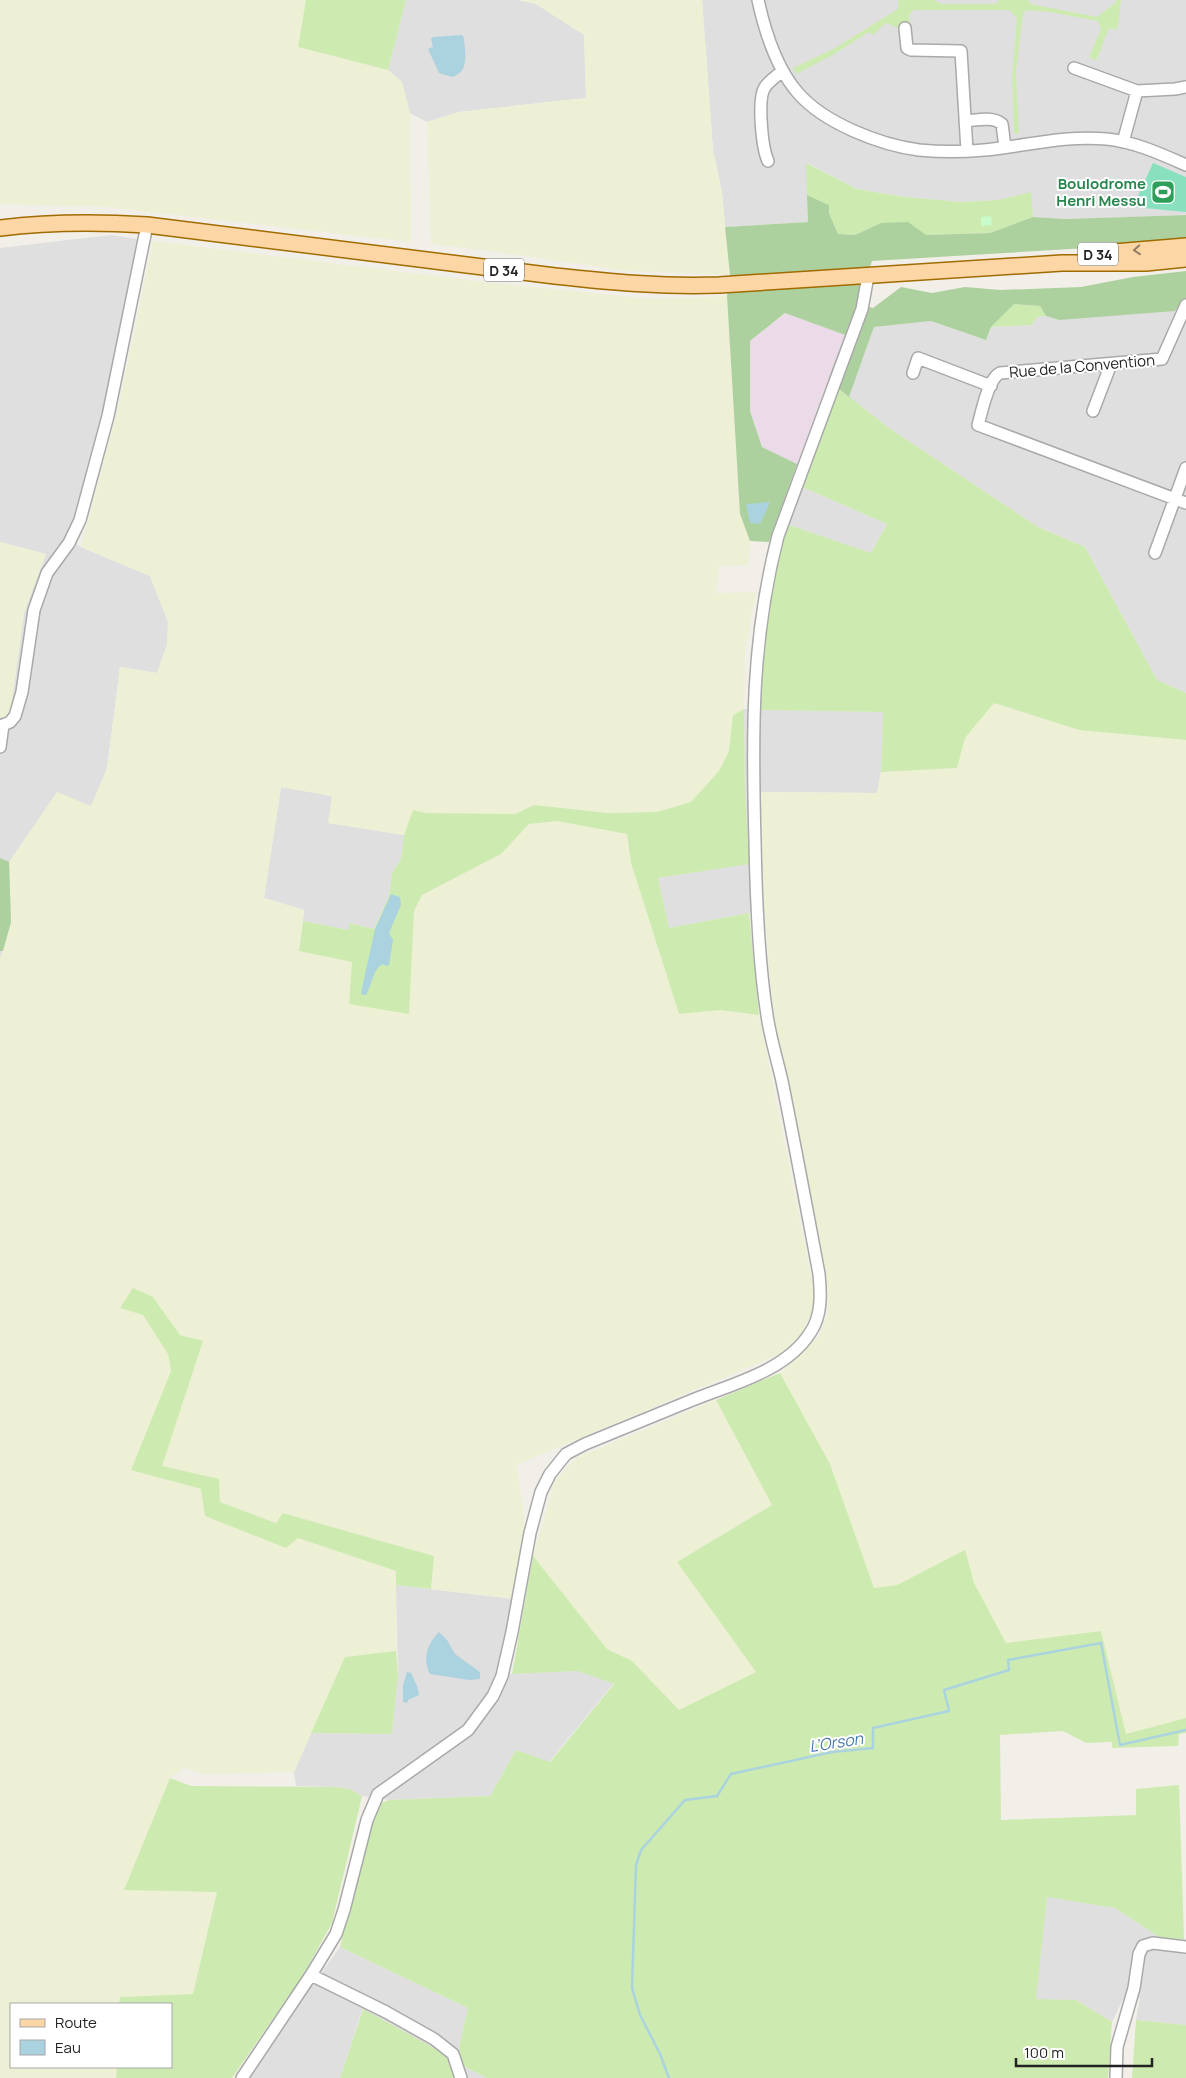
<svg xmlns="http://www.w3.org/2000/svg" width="1186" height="2078" font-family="Manrope,sans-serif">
<rect width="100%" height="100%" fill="#f2efe9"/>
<path fill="#e0dfdf" d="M406 0H518L536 4 584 35 586 98 459 112 427 122 410 113 402 82 388 70Z
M702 0H1186V215L1066 219 1033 217 1030 193 998 200 962 202 905 197 857 189 807 163 808 222 725 227 722 193 713 150Z
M111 235 137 239 134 270 105 415 74 522 66 538 81 547 150 576 168 622 167 645 157 673 120 667 107 769 91 806 0 959V717L10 714 24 613 46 554 0 542V248Z
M1183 300 1186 301V693L1157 680 1085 547 1038 527 889 428 849 397 874 327 931 321 986 340 991 327 1032 325 1037 317 1046 316 1059 320Z
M800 486 887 524 871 553 786 524Z
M744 709 884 712 881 772 877 793 760 792 765 913H749L669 928 658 878 749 863 745 793Z
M281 787 332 796 329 823 404 835 401 859 392 873 389 896 374 929 350 923 349 930 303 921 304 910 264 898Z
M396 1585 514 1599 499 1671 512 1674 578 1671 614 1683 549 1762 516 1750 490 1796 389 1800 362 1796 350 1789 335 1787 296 1786 294 1772 311 1733 392 1734 398 1675Z
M1047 1896 1115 1908 1164 1940 1186 1939V2025L1136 2020 1140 1998 1125 1995 1112 2022 1076 2000H1035Z
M340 1947 468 2008 459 2047 461 2065 487 2078H456L362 2010 340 2078H250L307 1992Z"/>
<path fill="#ebdbe8" d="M786 313 845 335 797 464 762 447 750 411V341Z"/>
<path fill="#eef0d5" d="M0 0H306L298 47 388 70 402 82 410 113 411 242 107 207 0 204Z
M518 0H702L713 150 722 193 730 275 626 271 490 251 431 244 427 122 459 112 586 98 584 35 536 4Z
M153 241 493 283 652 299 727 296 740 514 750 541 748 565 719 566 716 593 756 592 745 651 744 709 733 715 729 751 719 771 691 802 657 812 608 813 534 805 515 814 426 813 413 810 404 835 328 823 332 796 281 787 264 898 304 910 299 951 352 962 409 1013 414 911 422 895 501 854 529 824 557 821 627 834 631 863 679 1014 720 1010 759 1015 815 1297 811 1315 801 1334 780 1354 516 1465 523 1505 524 1527 514 1599 431 1589 434 1556 284 1513 277 1523 220 1502 219 1479 161 1466 203 1341 180 1335 153 1297 143 1315 168 1354 171 1371 131 1470 201 1489 205 1516 298 1538 396 1571V1651L345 1657 294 1772 205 1774 184 1768 170 1778 125 1890 217 1891 193 1994 120 1997 119 2004H11V2067H117L116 2078H0V959L11 922 9 862 57 792 91 806 107 769 120 667 157 673 167 645 168 622 150 576 81 547 119 404Z
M0 542 46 554 24 613 10 714 2 718 0 717Z
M994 703 1079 730 1186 740V1718L1126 1734 1101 1631 1006 1643 974 1583 965 1550 897 1585 874 1588 830 1464 780 1373 819 1336 828 1312V1290L773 1014 763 898 760 792 877 793 881 772 956 768 965 738Z
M716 1400 772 1505 677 1562 757 1672 679 1711 632 1661 607 1649 533 1556 555 1480 576 1458Z"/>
<path fill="#cdebb0" d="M306 0H406L388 70 298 47Z
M898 0H934L942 4H996L999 0H1028L1031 4 1097 17 1115 3 1116 0H1121L1118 26 1116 30 1109 28 1096 61 1089 57 1101 29 1098 21 1050 12 1027 10 1023 14 1016 72 1019 134 1014 133 1012 77 1017 18 1009 10H914L909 15 910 33 886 23 873 35 869 32 831 56 796 74 793 68 835 48 898 9Z
M806 163 857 189 905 197 962 202 998 200 1031 192 1033 217 990 233 926 235 881 223 855 235 838 234 829 213V205L807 195Z
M1013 304 1040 306 1046 316 1037 317 1032 325 991 327Z
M838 388 889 428 1038 527 1085 547 1157 680 1186 693V740L1079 730 994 703 965 738 957 768 881 772 883 712 759 710 763 630 786 524 871 553 887 524 800 486Z
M744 709 745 793 749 864 658 878 669 928 749 913 759 1015 720 1010 679 1014 631 863 627 834 557 821 529 824 501 854 422 895 414 911 409 1014 349 1004 352 962 299 951 303 921 349 930V923L374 929 389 896 392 873 401 859 404 835 413 810 426 813 515 814 534 805 608 813 657 812 691 802 719 771 729 751 733 715Z
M133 1288 153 1297 180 1335 203 1341 162 1466 219 1479 220 1502 276 1523 283 1513 434 1556 431 1589 396 1585V1571L298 1538 286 1548 205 1516 201 1489 131 1470 171 1371 168 1354 143 1315 120 1308Z
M780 1373 830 1464 874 1588 897 1585 965 1550 974 1583 1006 1643 1101 1631 1126 1734 1186 1718V1733L1179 1734 1178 1746 1112 1748V1742L1086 1743 1063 1731 1000 1735 1001 1820 1136 1815V1789L1179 1785 1184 1939 1164 1940 1115 1908 1047 1897 1036 1999 1076 2000 1112 2022 1108 2078H487L461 2065 459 2047 468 2008 340 1947 371 1824 381 1803 389 1800 490 1796 516 1750 550 1762 614 1684 578 1671 512 1674 533 1556 607 1649 632 1661 679 1710 756 1672 677 1562 772 1505 716 1400Z
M396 1651 398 1675 392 1734 311 1733 345 1657Z
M170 1778 191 1786 335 1787 350 1789 362 1796 332 1923 302 1977 232 2078H116L117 2067H171V2004H119L120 1997 193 1994 217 1892 124 1890Z
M363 2009 450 2057 456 2078H340Z
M1136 2020 1186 2025V2078H1132Z"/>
<path fill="#add19e" d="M807 195 829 205V213L838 234 855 235 881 223 908 222 926 235 990 233 1033 217 1066 219 1186 215V242L872 261 857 304 873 308 901 287 932 293 965 287 1001 290 1081 287 1133 277 1186 271V301L1183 300 1175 311 1059 320 1046 316 1040 306 1014 304 991 327 986 340 931 321 874 327 849 397 828 380 845 335 785 313 750 341V411L762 447 797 464 769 542 750 541 740 514 727 296 730 275 725 227 808 222Z
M0 858 9 862 11 922 3 951H0Z"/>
<path fill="#c8facc" d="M991 216 992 225 981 226V217Z"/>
<path fill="#88e0be" d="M1153 163 1186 177V212L1133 207Z"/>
<path fill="#aad3df" d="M462 35 464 38C465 53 470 72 452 77L439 73 428 49 433 47 431 39 433 37Z
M770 502 760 524 750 523 746 504Z
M391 894 400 897 401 905 389 933 393 940 389 965 387 966 382 964C372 971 372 985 366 995H363L361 993 362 988 375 929Z
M439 1632 447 1640 455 1654 480 1672V1679L469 1680 430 1674C422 1659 427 1644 439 1632Z
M407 1672 411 1673 417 1686 419 1695 408 1700 407 1703 403 1702V1685Z"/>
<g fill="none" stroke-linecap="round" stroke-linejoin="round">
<path stroke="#aad3df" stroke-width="2.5" d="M669 2078 660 2054 640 2015 632 1988 636 1865 641 1850 685 1800 717 1796 731 1774 832 1752 873 1748V1728L949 1711 944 1690 1009 1670 1008 1660 1101 1643 1120 1745 1186 1730"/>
<g stroke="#a9a9a9" stroke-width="14">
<path id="minor" d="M758 0C765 32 776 68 798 93 824 123 880 145 919 150 940 152 963 152 984 150 1027 146 1062 135 1107 139 1135 142 1161 154 1186 165
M905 28 907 48 911 50 961 51 967 151
M1074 68 1137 91 1175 89 1186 87
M965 121C977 120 993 116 1002 124L1005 147
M1123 142 1137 91
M768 161C762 148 757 98 765 87 769 81 777 76 782 71
M1186 305 1162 359 1000 373C988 379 982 411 978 425L1186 503
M913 373 918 358 991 386
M1093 411 1111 364
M1155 553 1186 468
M0 747 3 725 10 722 15 716 22 692 34 610 47 573 69 543 80 520 108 416 147 225
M311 1975 386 2012 434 2039 453 2054 461 2078
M242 2078 311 1975 336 1934 344 1910 367 1820 378 1794 468 1730 493 1696 502 1676 512 1632 530 1533 541 1492 550 1474 566 1454 585 1444C620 1430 655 1415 690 1401 731 1384 785 1372 810 1333 822 1316 821 1294 819 1274 807 1210 795 1145 782 1081 777 1059 770 1037 767 1015 758 958 756 898 755 841 752 734 751 640 778 536L862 309 868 276
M1116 2078 1117 2047 1134 1988 1139 1954 1143 1946 1153 1943 1186 1947"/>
</g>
<g stroke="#a06b00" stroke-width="18">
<path id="major" d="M0 228C49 222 98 222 147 225L555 276C610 282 663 287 719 285L1062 263H1146L1186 259
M1090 254 1186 246"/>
</g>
<use href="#minor" stroke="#fff" stroke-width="11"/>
<use href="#major" stroke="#fcd6a4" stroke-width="15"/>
</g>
<defs><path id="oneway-chevron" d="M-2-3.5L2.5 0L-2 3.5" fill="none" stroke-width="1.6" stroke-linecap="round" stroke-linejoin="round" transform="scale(1.25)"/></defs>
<use stroke="#8f7c63" href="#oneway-chevron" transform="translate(1137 250) rotate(175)"/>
<defs>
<g id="stadium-square" transform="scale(1.25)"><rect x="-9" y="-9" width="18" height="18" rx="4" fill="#2e9e5b" stroke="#fff"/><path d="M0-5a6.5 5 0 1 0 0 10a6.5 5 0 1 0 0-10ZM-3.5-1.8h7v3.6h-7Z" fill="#fff"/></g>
</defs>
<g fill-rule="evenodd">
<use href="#stadium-square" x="1163" y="192"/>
</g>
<g text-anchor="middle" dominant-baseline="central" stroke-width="4" stroke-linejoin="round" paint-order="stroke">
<g fill="#fff" stroke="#646464" stroke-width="1">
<rect x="1078" y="242.5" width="40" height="23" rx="4"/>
<rect x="484" y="258.5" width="40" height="23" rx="4"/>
</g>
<g font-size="14" font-weight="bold" fill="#222">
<text x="1098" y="254">D 34</text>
<text x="504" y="270">D 34</text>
</g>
<g font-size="15" font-weight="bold" fill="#27864d" stroke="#fff" text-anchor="end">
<text x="1146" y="183">Boulodrome<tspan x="1146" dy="17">Henri Messu</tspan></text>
</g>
<g font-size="15" fill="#222" stroke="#fff">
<text transform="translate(1082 366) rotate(-5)">Rue de la Convention</text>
</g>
<g font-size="16" font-style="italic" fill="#4a7aab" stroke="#fff">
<text transform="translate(836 1742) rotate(-9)">L’Orson</text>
</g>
</g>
<rect x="10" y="2003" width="162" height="65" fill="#ffffff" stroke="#a7a7a7"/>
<rect x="20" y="2019" width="25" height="8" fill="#fcd6a4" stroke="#a7a7a7"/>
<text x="55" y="2028" font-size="15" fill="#222222">Route</text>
<rect x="20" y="2040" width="25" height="15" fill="#aad3df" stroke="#a7a7a7"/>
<text x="55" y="2053" font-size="15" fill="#222222">Eau</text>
<path d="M1016 2058v8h136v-8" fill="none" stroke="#222222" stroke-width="2.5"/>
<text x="1024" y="2058" font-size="15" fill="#222222" stroke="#ffffff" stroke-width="4" paint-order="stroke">100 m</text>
</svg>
